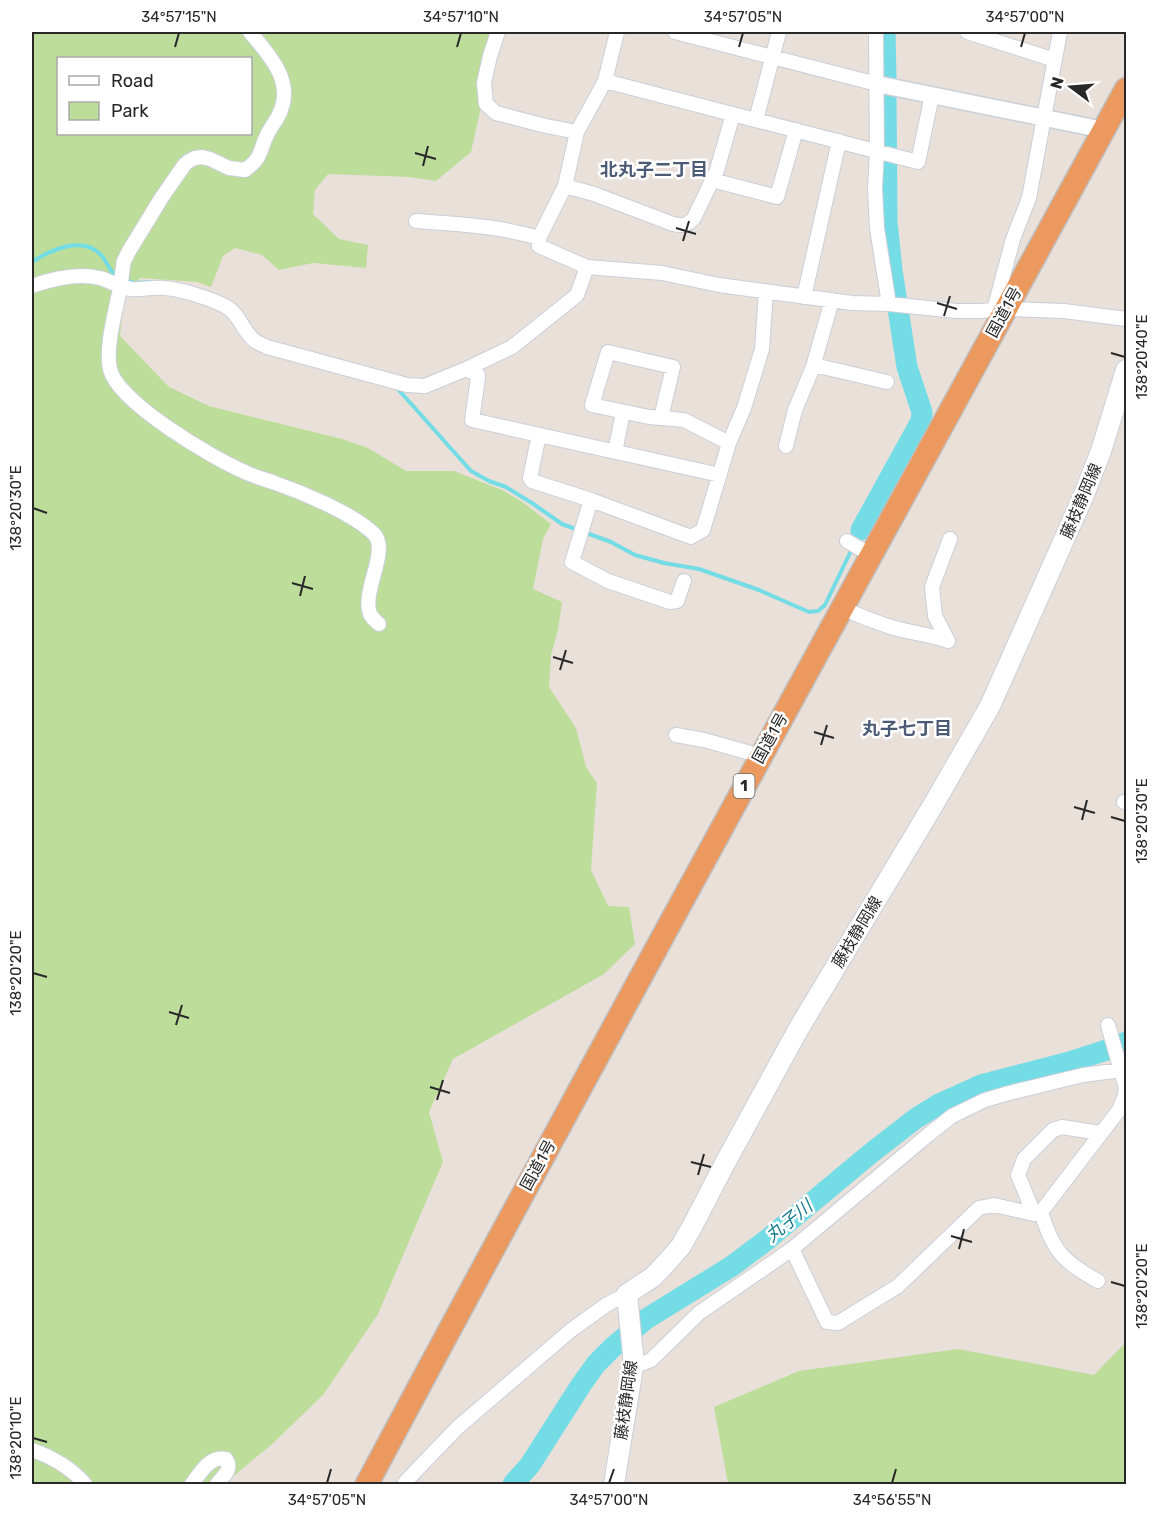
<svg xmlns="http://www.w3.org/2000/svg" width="1158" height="1516" font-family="Rubik,'Noto Sans JP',sans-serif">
<rect width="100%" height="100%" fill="#e9e0da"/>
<path fill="#bddd9a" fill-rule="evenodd" d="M32 32H491L481 60V107L471 152 436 181 410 177 328 174 315 190 313 214 339 239 368 245 366 268 313 263 279 270 262 255 235 248 223 256 211 287 197 282 140 278 129 288 124 298 120 336 169 387 209 406 342 439 368 448 406 471H454L502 490 521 501 551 524 543 539 533 589 562 602 558 630 551 655 549 687 576 728 586 767 597 783 591 870 608 906 629 907 635 944 604 974 453 1059 429 1112 443 1162 378 1314 323 1395 271 1445 224 1484H32ZM58 58H250V134H58Z
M1126 1342V1484H728L714 1407 799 1371 958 1349 1094 1375Z"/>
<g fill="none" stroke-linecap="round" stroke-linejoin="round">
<path stroke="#73dce5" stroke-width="4" d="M32 262C50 250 83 235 101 255 108 262 109 273 119 277
M125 280 134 283 150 282
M397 388 471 471 489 481 506 487 532 503 562 524 611 542 635 555 664 563 699 569 759 590 809 612 818 611 825 605 861 530"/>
<path stroke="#73dce5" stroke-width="21" d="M885 32 886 77
M861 530 921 421 922 412 907 367 892 270 887 222 886 95
M513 1484 530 1465 581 1385 596 1364 613 1347 646 1319 732 1266 768 1239 870 1154 915 1119 939 1104 981 1085 1066 1063 1116 1047 1126 1042"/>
<g stroke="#c9cfd9" stroke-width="16">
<path id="minor" d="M250 32C268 54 293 79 281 110 278 119 271 126 267 135 259 151 263 157 245 170L229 168 210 159 202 157 195 158 189 161 185 164 162 197 129 251 124 261C122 270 122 279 120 288 116 310 105 347 110 369 117 402 214 459 245 472 254 477 265 479 275 483 304 493 349 512 372 532 392 548 361 590 370 614 372 618 376 621 379 624
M498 32 490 56 484 83 486 104 496 113 546 126 577 132
M617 32 605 81 577 132 565 186 539 238V246L587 267 662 273 719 285 852 303 889 304 956 311H981L1006 309 1064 311 1126 319
M675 32 877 84
M876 32 877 151 875 188 877 228 889 304
M967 32 1055 60
M605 81 918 162 932 95
M756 120 779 32
M712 180 777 197 796 130
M565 186 594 194 673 224C682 226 687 226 694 218L717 170 733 114
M416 221C458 224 499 226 539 238
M32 286C52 279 78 273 100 278 110 281 119 287 131 289 141 290 152 287 163 288 179 288 211 299 225 306 240 314 242 331 255 341 258 343 263 345 267 347L407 385 425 386 466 369 512 347 577 295 587 267
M804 297 839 141
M994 310 1013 239 1029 198 1060 32
M608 352 673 367 661 418 649 417 592 405Z
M814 365 887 382
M466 369 478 375V378L472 420 720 475
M661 418 684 420 729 443
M539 435 530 478 532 481 591 500 691 537 703 530 729 443 744 408 762 349 766 291
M786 446 795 410 813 367 832 300
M615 452 623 412
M591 500 572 562 608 581 670 602 677 601 684 581
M847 541 871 555
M842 608C858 615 875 622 891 627 910 633 930 634 948 641L935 616 932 587 950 539
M676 735 704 740 761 756
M1124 802H1126
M1041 1212C1053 1251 1063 1262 1098 1281
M1034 1214 1018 1175 1024 1159 1053 1130 1062 1127 1100 1133
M792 1249 827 1322 838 1323 898 1286 979 1208 994 1205 1034 1214 1041 1212 1119 1110 1124 1098 1126 1088 1108 1025
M633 1367 651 1360 699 1313 792 1249 928 1135 952 1116 985 1100 1009 1093 1083 1075 1121 1070 1126 1068
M32 1450C52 1457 71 1468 85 1484
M192 1484C200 1473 210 1455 226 1459 233 1470 223 1476 217 1484
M404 1484 409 1478 457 1428 570 1331 606 1305 627 1294"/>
</g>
<g stroke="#c9cfd9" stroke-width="19">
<path id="tertiary" d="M877 84 1104 130"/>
</g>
<g stroke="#c9cfd9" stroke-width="22">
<path id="secondary" d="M614 1484 633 1367V1355L627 1294 653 1277 668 1261 681 1246 693 1225 724 1165 799 1028 932 807 990 706 1083 497 1101 451 1126 370"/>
</g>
<g stroke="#bebebe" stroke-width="25">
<path id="trunk" d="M367 1484C616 1017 873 554 1126 89"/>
</g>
<use href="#minor" stroke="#fff" stroke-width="14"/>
<use href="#tertiary" stroke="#fff" stroke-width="16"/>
<use href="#secondary" stroke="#fff" stroke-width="20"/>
<use href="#trunk" stroke="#ec995f" stroke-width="22"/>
</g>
<path fill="none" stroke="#282828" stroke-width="2" d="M175 47 179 33M457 47 461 33M739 47 743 33M1021 47 1025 33M415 153 436 159M423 166 428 146M676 228 696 234M683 241 689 221M937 303 957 309M944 316 950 296M1111 353 1125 357M33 508 47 513M292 583 313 589M300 596 305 576M553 657 573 663M560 670 566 650M814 732 834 738M821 745 827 725M1074 807 1095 813M1111 817 1125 821M1082 820 1087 800M33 973 47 977M169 1012 189 1018M176 1025 182 1005M430 1087 450 1093M437 1100 443 1080M691 1162 711 1167M698 1175 704 1154M951 1236 972 1242M959 1249 964 1229M1111 1282 1125 1286M33 1438 47 1442M327 1483 331 1469M609 1483 614 1469M892 1483 896 1469"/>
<g text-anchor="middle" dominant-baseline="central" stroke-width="5" stroke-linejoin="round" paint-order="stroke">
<rect fill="#fff" stroke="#686868" stroke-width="1.5" x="733.5" y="774" width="21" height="24" rx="4.5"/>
<g font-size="15" font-weight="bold" fill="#282828">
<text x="744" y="786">1</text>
</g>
<g font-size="16" fill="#282828" stroke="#fff">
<text transform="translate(1004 312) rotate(-61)">国道1号</text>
<text transform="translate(1081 501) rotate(-67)">藤枝静岡線</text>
<text transform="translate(770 738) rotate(-61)">国道1号</text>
<text transform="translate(857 932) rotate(-59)">藤枝静岡線</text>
<text transform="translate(538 1165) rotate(-61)">国道1号</text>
<text transform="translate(626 1400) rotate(-82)">藤枝静岡線</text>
</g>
<g font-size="18" font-weight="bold" fill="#4c5b75" stroke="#fff">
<text x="654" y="170">北丸子二丁目</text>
<text x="907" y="729">丸子七丁目</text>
</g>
<g font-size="18" font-style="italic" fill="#167a8e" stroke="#fff">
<text transform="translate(789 1221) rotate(-39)">丸子川</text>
</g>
</g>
<rect width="1158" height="1516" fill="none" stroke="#ffffff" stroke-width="66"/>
<rect x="57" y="57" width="195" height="78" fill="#ffffff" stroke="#a9a9a9" stroke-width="1.5"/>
<rect x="69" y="76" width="30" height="9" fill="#ffffff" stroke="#a9a9a9" stroke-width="1.5"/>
<text x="111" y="87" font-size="18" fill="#282828">Road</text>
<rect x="69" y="102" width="30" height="18" fill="#bddd9a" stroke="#a9a9a9" stroke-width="1.5"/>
<text x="111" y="117" font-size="18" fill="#282828">Park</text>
<g transform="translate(1071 87) rotate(286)" stroke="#ffffff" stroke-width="4.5" paint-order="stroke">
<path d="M0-4.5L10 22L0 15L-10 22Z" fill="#282828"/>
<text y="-9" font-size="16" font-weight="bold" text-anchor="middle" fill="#282828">N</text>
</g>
<rect x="33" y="33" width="1092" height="1450" fill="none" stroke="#282828" stroke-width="2"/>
<g font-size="15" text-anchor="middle" fill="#282828">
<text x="179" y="22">34°57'15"N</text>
<text x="461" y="22">34°57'10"N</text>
<text x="743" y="22">34°57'05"N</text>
<text x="1025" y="22">34°57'00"N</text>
<text transform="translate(1142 357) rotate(-90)" y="5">138°20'40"E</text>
<text transform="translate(16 508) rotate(-90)" y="5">138°20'30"E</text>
<text transform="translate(1142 821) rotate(-90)" y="5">138°20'30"E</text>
<text transform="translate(16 973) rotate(-90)" y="5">138°20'20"E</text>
<text transform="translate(1142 1286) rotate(-90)" y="5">138°20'20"E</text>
<text transform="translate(16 1438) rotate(-90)" y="5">138°20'10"E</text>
<text x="327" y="1505">34°57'05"N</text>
<text x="609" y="1505">34°57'00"N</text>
<text x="892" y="1505">34°56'55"N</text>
</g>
</svg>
